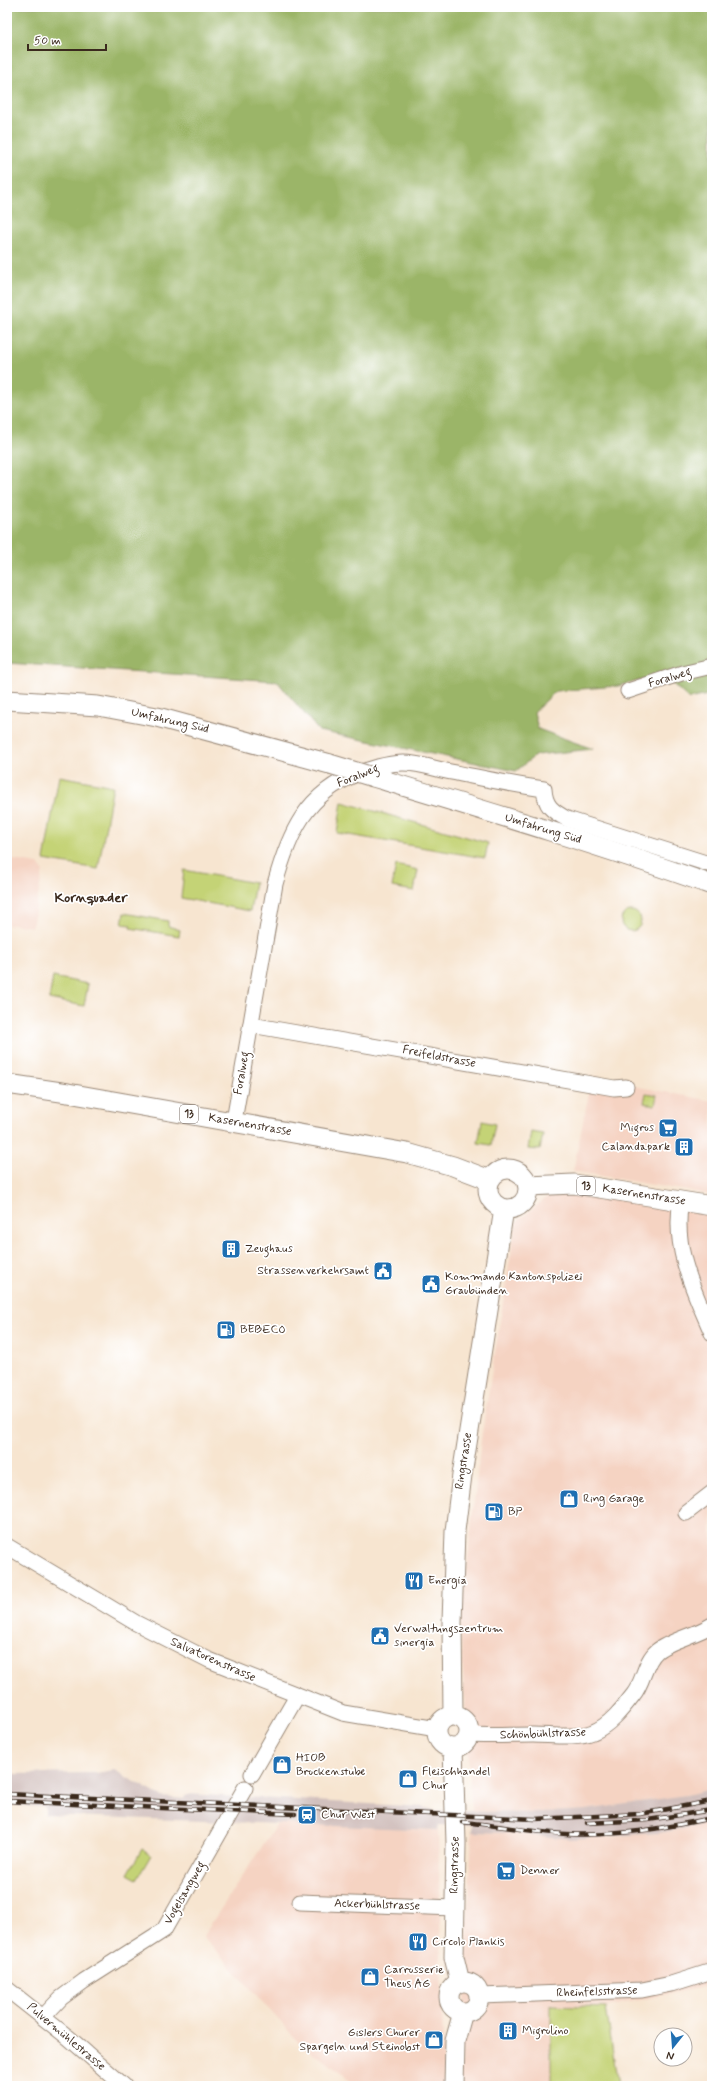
<svg xmlns="http://www.w3.org/2000/svg" width="719" height="2093" font-family="Mynerve,sans-serif">
<rect width="100%" height="100%" fill="#fff"/>
<filter id="ink" filterUnits="userSpaceOnUse"><feTurbulence type="fractalNoise" baseFrequency=".025" numOctaves="2"/><feDisplacementMap in="SourceGraphic" scale="8" xChannelSelector="R" yChannelSelector="G"/><feConvolveMatrix kernelMatrix="1 2 1 2 8 2 1 2 1" color-interpolation-filters="sRGB"/></filter>
<filter id="wash" filterUnits="userSpaceOnUse"><feTurbulence type="fractalNoise" baseFrequency=".012" numOctaves="4" result="noise"/><feDisplacementMap in="SourceGraphic" scale="16" xChannelSelector="R" yChannelSelector="G"/><feGaussianBlur stdDeviation="0.9" result="paint"/><feColorMatrix in="noise" values="0 0 0 0 0 0 0 0 0 0 0 0 0 0 0 0 0 1.4 0 .05"/><feComposite in="paint" operator="in"/></filter>
<g filter="url(#wash)">
<rect width="100%" height="100%" fill="#f7e5d0"/>
<path fill="#f5d3c2" d="M7 859 38 864 43 871 32 927 12 924 10 926 7 923Z
M592 1078 712 1101V1195L573 1171Z
M573 1191 712 1213V1789L686 1795 586 1810 532 1813 472 1811 460 1630 481 1439 516 1222 551 1194Z
M278 1822 438 1830 444 2086H353L343 2073 302 2046 203 1936Z
M712 1823V1985L606 2007 551 2005V2086H460L472 1832 513 1833 571 1839 616 1837 660 1833Z"/>
<path fill="#d1c0bd" d="M114 1770 162 1797 185 1799 187 1794 423 1807 434 1810 532 1813 586 1810 686 1795 712 1789V1823L660 1833 571 1839 513 1833 472 1832V1825H439L438 1830 45 1815V1807L7 1805V1774L96 1773Z"/>
<path fill="#c4d376" stroke="#807e4a" d="M59 776 113 786 98 869 44 860Z
M342 802 488 843 485 858 337 833Z
M396 865 418 870 414 891 392 887Z
M184 870 255 883 250 911 181 898Z
M621 921a10 10 0 1 1 20 0a10 10 0 1 1-20 0Z
M124 913 168 921V926L180 930 179 936 130 928 131 925 122 924Z
M53 977 88 984 84 1006 49 999Z
M646 1093 657 1095 655 1105 644 1103Z
M482 1121 495 1124 491 1145 478 1143Z
M531 1132 543 1134 540 1150 528 1149Z
M142 1849 151 1855 137 1879 128 1874Z
M551 2005 606 2007 618 2086H551Z"/>
<path fill="#9bb567" stroke="#6b7042" d="M7 7H712V694L689 699 663 675 618 686 556 691 534 712 538 729 593 749 536 755 516 771 319 731 277 681 7 663Z"/>
</g>
<g filter="url(#ink)">
<g fill="none" stroke-linecap="round" stroke-linejoin="round">
<g stroke="#987" stroke-width="17">
<path id="minor" d="M628 691 682 673 712 666
M251 1025 614 1088 626 1087
M234 1121 275 884C289 833 306 793 359 773 373 768 388 763 403 763 419 763 436 769 451 772 482 778 513 785 544 789 545 806 552 811 567 819L712 865
M681 1201C672 1248 694 1291 712 1333
M686 1513 712 1493
M7 1546 136 1623 209 1660 343 1713 437 1729
M469 1735C490 1736 511 1735 533 1735 551 1735 576 1739 593 1732 609 1726 623 1708 633 1695 644 1682 644 1662 657 1651 669 1641 696 1635 712 1625
M252 1774 297 1696
M300 1902 454 1908
M7 1989 69 2038 124 2086
M480 1996 642 1990 671 1984 712 1971
M43 2017 61 1998 84 1981 164 1930 245 1788"/>
</g>
<g stroke="#987" stroke-width="21">
<path id="major" d="M7 700 98 706 157 717 330 764
M373 777C486 811 600 845 712 885
M7 1084 68 1093 407 1153 453 1166 490 1180
M488 1189a20 20 0 1 1 40 0a20 20 0 1 1-40 0Z
M528 1186 574 1184 712 1206
M453 1715 452 1622 455 1531 462 1475 504 1209
M437 1732a16 16 0 1 1 32 0a16 16 0 1 1-32 0Z
M453 1748 456 1843 454 1957 460 1982
M449 1997a15 15 0 1 1 30 0a15 15 0 1 1-30 0Z
M454 2086 455 2041 463 2012"/>
</g>
<use href="#minor" stroke="#fff" stroke-width="15"/>
<use href="#major" stroke="#fff" stroke-width="19"/>
<g stroke="#3b2a1e" stroke-width="4.5">
<path id="rail" d="M7 1794 535 1819 640 1814 712 1801
M7 1801 295 1814
M462 1822C497 1825 531 1832 566 1834 614 1837 665 1828 712 1818
M587 1823 648 1820 712 1810"/>
</g>
<use href="#rail" stroke="#fff" stroke-width="3" stroke-dasharray="9" stroke-linecap="butt"/>
<g stroke="#987" stroke-width="21" stroke-linecap="butt">
<path id="major-bridge" d="M330 764 373 777"/>
</g>
<use href="#major-bridge" stroke="#fff" stroke-width="19"/>
</g>
</g>
<defs>
<g id="supermarket-square" transform="scale(1)"><rect x="-9" y="-9" width="18" height="18" rx="4" fill="#1f6fb2" stroke="#fff"/><path d="M-6-5.5h2.5l.6 2H6L4.5 2H-2.5L-4.4-4H-6ZM-1.5 3.2a1.3 1.3 0 1 0 .1 0ZM3 3.2a1.3 1.3 0 1 0 .1 0Z" fill="#fff"/></g>
<g id="building-square" transform="scale(1)"><rect x="-9" y="-9" width="18" height="18" rx="4" fill="#1f6fb2" stroke="#fff"/><path d="M-4-6H4V6H1V3H-1V6H-4ZM-2.5-4.3h1.7v1.8h-1.7ZM.8-4.3h1.7v1.8H.8ZM-2.5-1h1.7V.8h-1.7ZM.8-1h1.7V.8H.8Z" fill="#fff"/></g>
<g id="civic-square" transform="scale(1)"><rect x="-9" y="-9" width="18" height="18" rx="4" fill="#1f6fb2" stroke="#fff"/><path d="M-.6-6.5H3V-4.5H.6V-3L4-1V1h2V6H-6V1h2V-1L-.6-3ZM-1.2 2.5V6h2.4V2.5Z" fill="#fff"/></g>
<g id="fuel-square" transform="scale(1)"><rect x="-9" y="-9" width="18" height="18" rx="4" fill="#1f6fb2" stroke="#fff"/><path d="M-5.5-6h7V0h2V4h1.3V-2.5L3-4.5l.8-.8L6-3V5H2.5V1h-1V6h-7ZM-4.2-4.7v3.2H.2V-4.7Z" fill="#fff"/></g>
<g id="shop-square" transform="scale(1)"><rect x="-9" y="-9" width="18" height="18" rx="4" fill="#1f6fb2" stroke="#fff"/><path d="M-5-2.5h2.3a2.7 3.5 0 0 1 5.4 0H5L5.5 6h-11ZM-1.5-2.5h3a1.5 2.3 0 0 0-3 0Z" fill="#fff"/></g>
<g id="restaurant-square" transform="scale(1)"><rect x="-9" y="-9" width="18" height="18" rx="4" fill="#1f6fb2" stroke="#fff"/><path d="M-5-6h1v4h1v-4h1v4h1v-4h1v5L-1.5 .5V6h-2V.5L-5-1ZM5-6V6H3V1.5H1.5Q1.5-4 5-6Z" fill="#fff"/></g>
<g id="station-square" transform="scale(1)"><rect x="-9" y="-9" width="18" height="18" rx="4" fill="#1f6fb2" stroke="#fff"/><path d="M-3-6H3Q5-6 5-4V2Q5 4 3 4L4.5 6H3L1.5 4h-3L-3 6H-4.5L-3 4Q-5 4-5 2V-4Q-5-6-3-6ZM-3.5-4v3h7v-3ZM-3.5 1v1.5H-2V1ZM2 1v1.5H3.5V1Z" fill="#fff"/></g>
</defs>
<g fill-rule="evenodd">
<use href="#supermarket-square" x="668" y="1128"/>
<use href="#building-square" x="684" y="1147"/>
<use href="#building-square" x="231" y="1249"/>
<use href="#civic-square" x="383" y="1271"/>
<use href="#civic-square" x="431" y="1284"/>
<use href="#fuel-square" x="226" y="1330"/>
<use href="#shop-square" x="569" y="1499"/>
<use href="#fuel-square" x="494" y="1512"/>
<use href="#restaurant-square" x="414" y="1581"/>
<use href="#civic-square" x="380" y="1636"/>
<use href="#shop-square" x="282" y="1765"/>
<use href="#shop-square" x="408" y="1779"/>
<use href="#station-square" x="307" y="1815"/>
<use href="#supermarket-square" x="506" y="1871"/>
<use href="#restaurant-square" x="418" y="1942"/>
<use href="#shop-square" x="370" y="1977"/>
<use href="#building-square" x="508" y="2031"/>
<use href="#shop-square" x="434" y="2040"/>
</g>
<g text-anchor="middle" dominant-baseline="central" stroke-width="3.5" stroke-linejoin="round" paint-order="stroke">
<g fill="#fff" stroke="#766a62" stroke-width="1">
<rect x="180" y="1105" width="18" height="18" rx="3"/>
<rect x="577" y="1177" width="18" height="18" rx="3"/>
</g>
<g font-size="11" font-weight="bold" fill="#3b2a1e">
<text x="189" y="1114">13</text>
<text x="586" y="1186">13</text>
</g>
<g font-size="12" fill="#3b2a1e" stroke="#fff">
<text transform="translate(670 678) rotate(-17)">Foralweg</text>
<text transform="translate(170 721) rotate(13)">Umfahrung Süd</text>
<text transform="translate(358 776) rotate(-22)">Foralweg</text>
<text transform="translate(543 829) rotate(17)">Umfahrung Süd</text>
<text transform="translate(439 1057) rotate(11)">Freifeldstrasse</text>
<text transform="translate(242 1073) rotate(-80)">Foralweg</text>
<text transform="translate(250 1125) rotate(10)">Kasernenstrasse</text>
<text transform="translate(644 1195) rotate(9)">Kasernenstrasse</text>
<text transform="translate(464 1461) rotate(-81)">Ringstrasse</text>
<text transform="translate(213 1660) rotate(24)">Salvatorenstrasse</text>
<text transform="translate(543 1734) rotate(-2)">Schönbühlstrasse</text>
<text transform="translate(455 1865) rotate(-89)">Ringstrasse</text>
<text transform="translate(185 1893) rotate(-60)">Vogelsangweg</text>
<text transform="translate(377 1905) rotate(2)">Ackerbühlstrasse</text>
<text transform="translate(597 1992) rotate(-2)">Rheinfelsstrasse</text>
<text transform="translate(66 2037) rotate(40)">Pulvermühlestrasse</text>
</g>
<g font-size="12" fill="#3b2a1e" stroke="#fff" text-anchor="start">
<text x="654" y="1128" text-anchor="end">Migros</text>
<text x="670" y="1147" text-anchor="end">Calandapark</text>
<text x="245" y="1249">Zeughaus</text>
<text x="369" y="1271" text-anchor="end">Strassenverkehrsamt</text>
<text x="445" y="1277">Kommando Kantonspolizei<tspan x="445" dy="14">Graubünden</tspan></text>
<text x="240" y="1330">BEBECO</text>
<text x="583" y="1499">Ring Garage</text>
<text x="508" y="1512">BP</text>
<text x="428" y="1581">Energia</text>
<text x="394" y="1629">Verwaltungszentrum<tspan x="394" dy="14">sinergia</tspan></text>
<text x="296" y="1758">HIOB<tspan x="296" dy="14">Brockenstube</tspan></text>
<text x="422" y="1772">Fleischhandel<tspan x="422" dy="14">Chur</tspan></text>
<text x="321" y="1815">Chur West</text>
<text x="520" y="1871">Denner</text>
<text x="432" y="1942">Circolo Plankis</text>
<text x="384" y="1970">Carrosserie<tspan x="384" dy="14">Theus AG</tspan></text>
<text x="522" y="2031">Migrolino</text>
<text x="420" y="2033" text-anchor="end">Gislers Churer<tspan x="420" dy="14">Spargeln und Steinobst</tspan></text>
</g>
<g font-size="14" font-weight="bold" fill="#3b2a1e" stroke="#fff">
<text x="91" y="898">Kornquader</text>
</g>
</g>
<rect width="719" height="2093" fill="none" stroke="#fff" stroke-width="24"/>
<g transform="translate(673 2047) rotate(197)"><circle r="19" fill="#ffffff" stroke="#b1aaa5"/>
<path d="M0-3L7 15L0 10L-7 15Z" fill="#1f6fb2"/>
<text y="-6" font-size="11" font-weight="bold" text-anchor="middle" fill="#3b2a1e">N</text>
</g>
<path d="M28 44v6h78v-6" fill="none" stroke="#3b2a1e" stroke-width="2"/>
<text x="34" y="44" font-size="12" fill="#3b2a1e" stroke="#ffffff" stroke-width="3" paint-order="stroke">50 m</text>
</svg>
